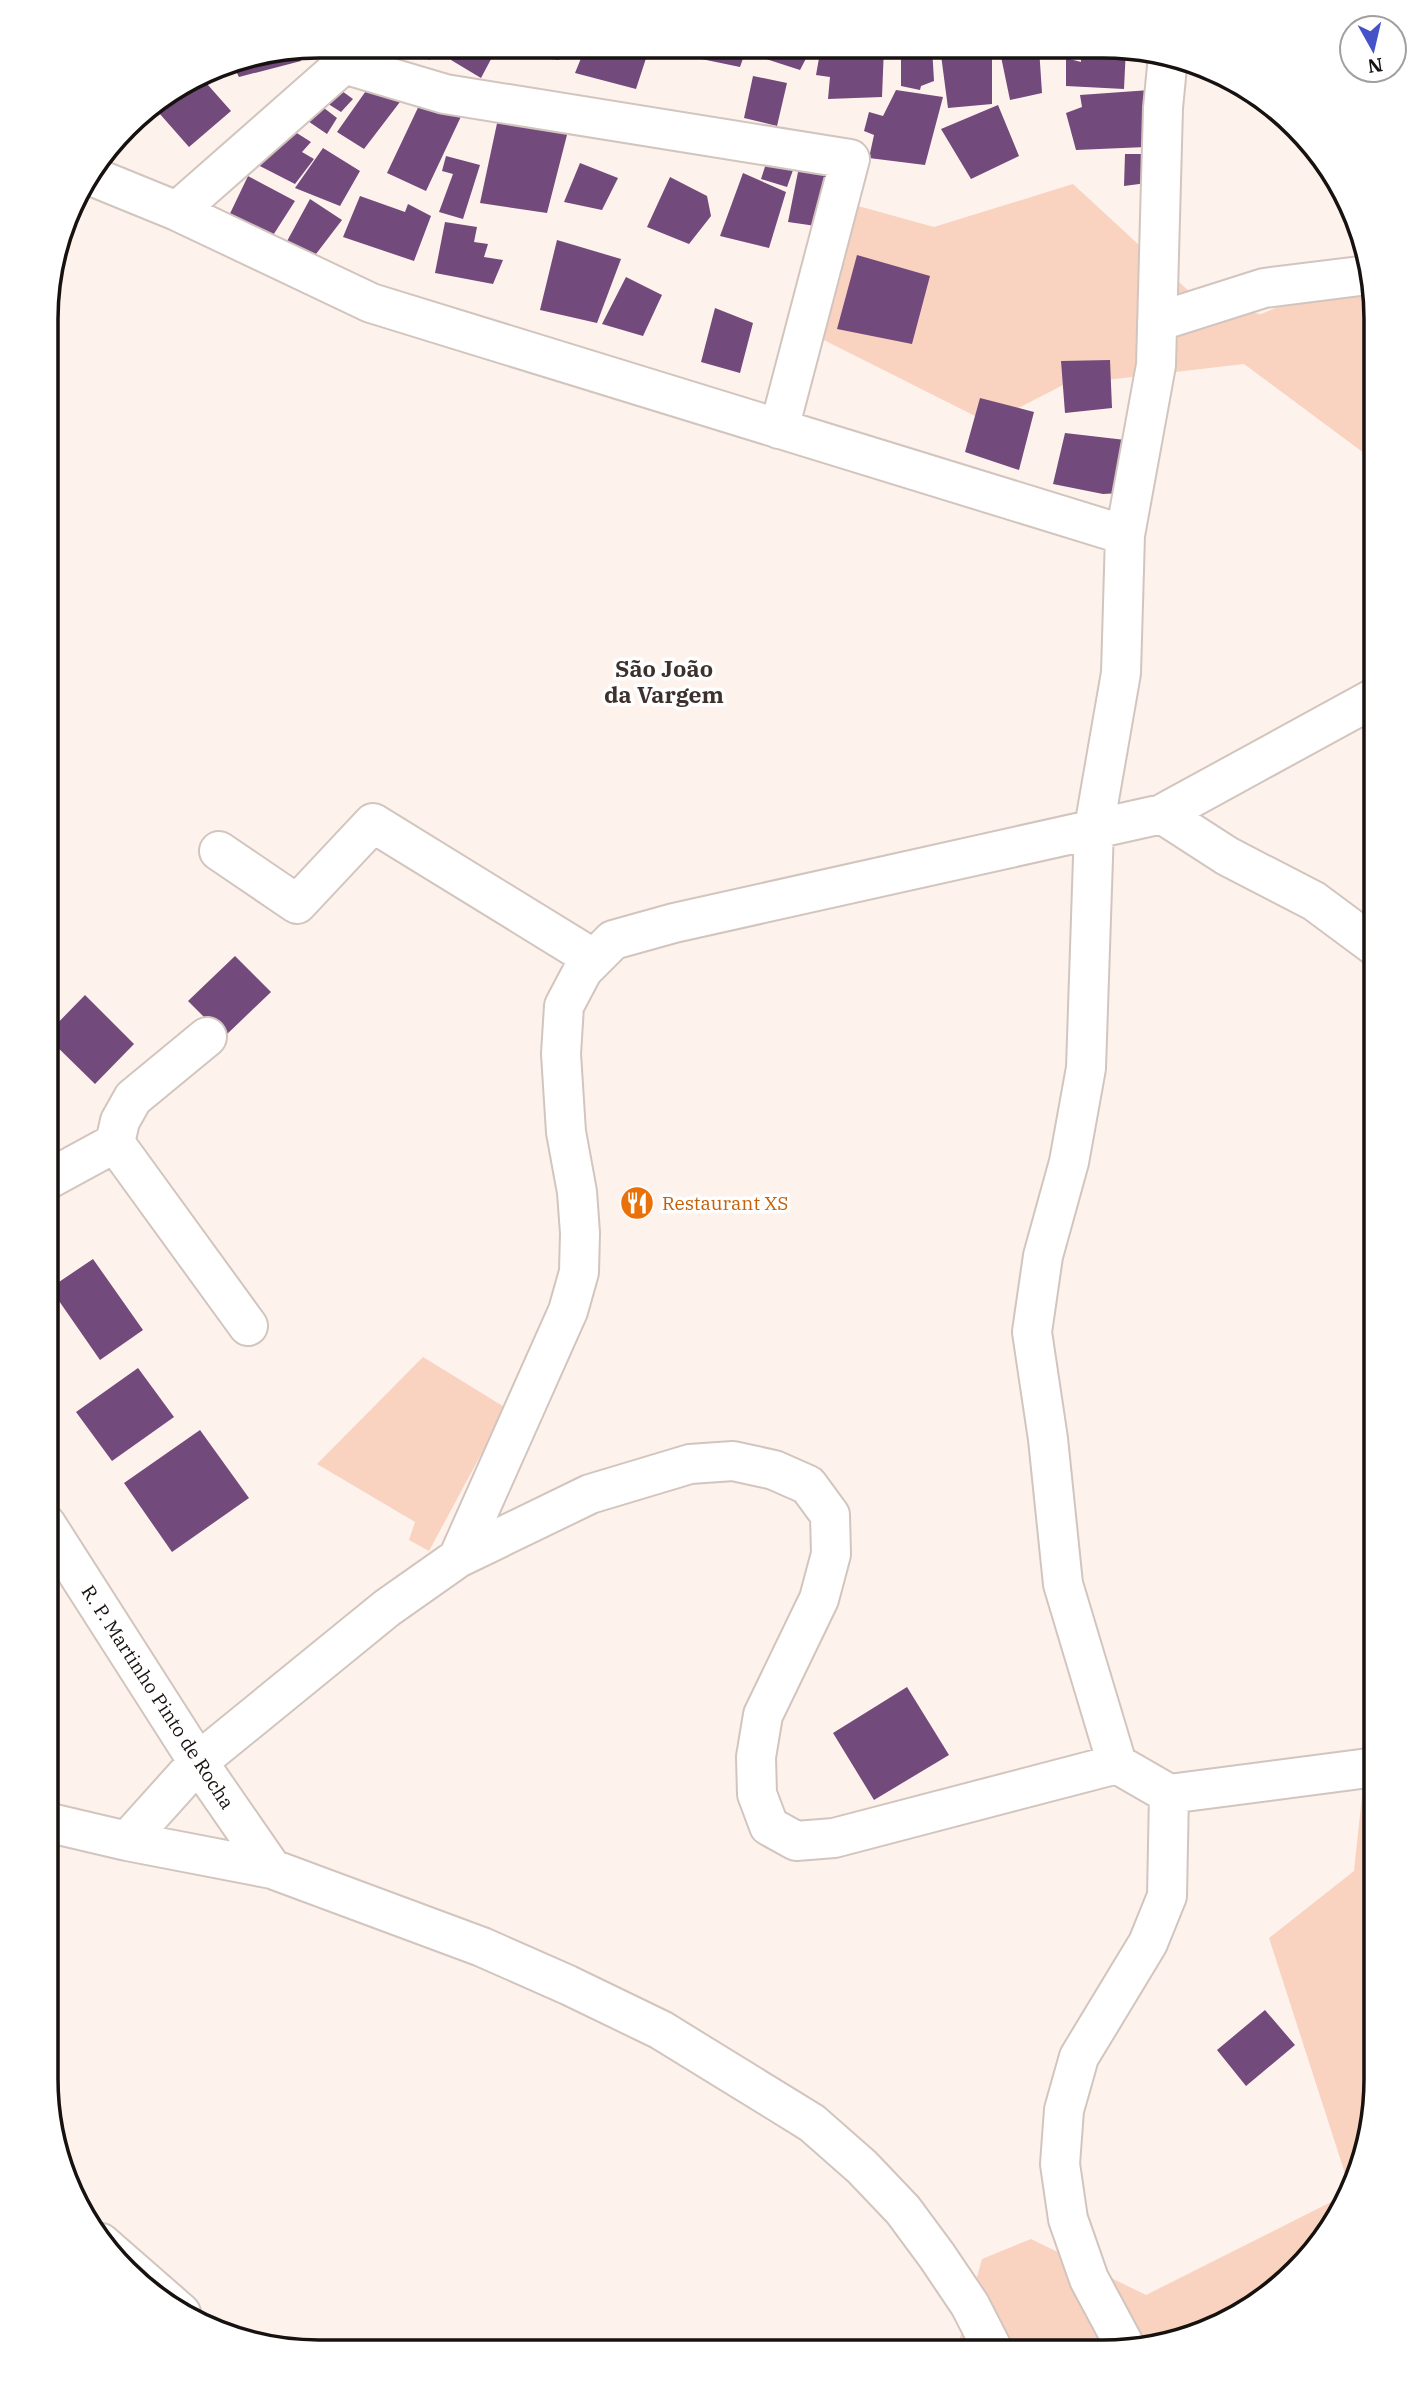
<svg xmlns="http://www.w3.org/2000/svg" width="1422" height="2398" font-family="'IBM Plex Serif',serif">
<rect width="100%" height="100%" fill="#fef2ed"/>
<path fill="#f9d2c0" d="M1073 184 1205 306 1261 314 1367 271 1376 319V462L1244 364 1063 385 989 423 794 325 840 201 934 227Z
M423 1357 506 1408 429 1551 409 1540 415 1522 317 1464Z
M1376 1665V2097L1362 2167 1350 2189 1269 1938 1354 1871Z
M1347 2194 1320 2245 1270 2296 1207 2332 1103 2352H956L982 2259 1031 2239 1146 2295Z"/>
<path fill="#724a7c" d="M389 46H438L430 60Z
M459 46H498L481 78 451 60Z
M537 46H564L559 60 536 57Z
M586 46H650L636 89 575 73Z
M690 47H747L740 67 687 56Z
M767 47H812L800 70 763 58Z
M821 47H884L882 97 828 99 830 77 816 75Z
M901 47H932L934 81 921 86 920 90 901 86Z
M999 47 1039 48 1042 93 1010 100Z
M1080 48H1126L1124 89 1066 86V58L1081 62Z
M296 50 301 61 239 77 232 63Z
M992 52V104L948 108 941 55Z
M200 76 231 111 189 147 152 105Z
M753 76 787 83 777 126 744 118Z
M375 78 406 94 364 149 337 132Z
M328 81 353 99 341 112 314 95Z
M896 90 943 97 925 165 869 158 874 135 864 131 869 112 883 116Z
M1150 90 1146 147 1076 150 1066 113 1082 107 1080 95Z
M424 95 465 108 426 191 387 173Z
M311 98 337 118 327 134 296 113Z
M998 105 1019 156 971 179 941 129Z
M499 114 569 127 547 213 480 203Z
M281 123 311 142 302 152 314 159 295 184 250 161Z
M323 148 360 171 340 206 295 188Z
M770 151 798 156 787 187 761 179Z
M1125 154H1148L1147 183 1124 186Z
M446 156 480 165 463 219 439 212 453 174 442 171Z
M800 162 836 171 823 227 788 222Z
M580 163 618 178 602 210 564 202Z
M743 173 786 192 769 248 720 236Z
M248 176 295 201 270 240 225 224Z
M670 177 707 196 711 216 689 244 647 227Z
M360 196 405 212 408 204 431 216 414 261 343 237Z
M310 199 342 220 316 254 286 243Z
M445 222 477 227 474 242 488 244 484 257 503 260 493 284 435 273Z
M557 240 621 259 597 323 540 310Z
M857 255 930 276 912 344 837 329Z
M626 277 662 295 643 336 602 324Z
M715 308 753 323 740 373 701 362Z
M1110 360 1112 408 1065 413 1061 361Z
M980 398 1034 412 1019 470 965 452Z
M1065 433 1134 441 1121 493 1103 494 1053 484Z
M235 956 271 992 224 1037 188 1001Z
M85 995 134 1044 95 1084 47 1037V1034Z
M93 1259 143 1330 100 1360 50 1288Z
M138 1368 174 1417 112 1461 76 1412Z
M200 1430 249 1498 172 1552 124 1483Z
M907 1687 949 1755 874 1800 833 1733Z
M1265 2010 1295 2045 1246 2086 1217 2050Z"/>
<g fill="none" stroke-linecap="round" stroke-linejoin="round">
<g stroke="#d2c5be" stroke-width="42">
<path id="street" d="M1168 56 1163 108 1156 365 1125 535 1121 673 1094 828 1086 1068 1069 1162 1043 1256 1032 1332 1048 1439 1063 1584 1117 1764 1169 1794 1376 1767
M344 64 445 94 850 159 779 429
M91 176 177 211 371 303 1125 535
M177 211 344 64 349 46
M1157 322 1264 288 1368 275
M1162 814 1376 697
M219 851 297 904 373 823 594 959
M115 1143 120 1121 133 1098 207 1037
M47 1180 115 1143 248 1326
M46 1524 198 1762 272 1869
M458 1558 568 1311 579 1272 580 1233 577 1192 566 1132 561 1054 564 1006 583 970 613 940 674 923 1162 814 1227 856 1314 901 1376 947
M46 1822 127 1841 272 1869 482 1947 568 1985 661 2030 812 2123 862 2167 903 2210 937 2256 970 2305 994 2352
M127 1841 198 1762 387 1608 458 1558 590 1494 690 1464 733 1461 774 1470 808 1485 830 1515 831 1554 819 1599 763 1715 756 1757 757 1794 769 1826 796 1841 834 1838 1117 1764
M1126 2348 1089 2279 1068 2219 1060 2164 1064 2110 1079 2057 1148 1943 1167 1896 1169 1794"/>
</g>
<g stroke="#d2c5be" stroke-width="42">
<path id="primary" d="M101 2243 181 2313"/>
</g>
<use href="#street" stroke="#fff" stroke-width="38"/>
<use href="#primary" stroke="#fff" stroke-width="38"/>
</g>
<defs>
<g id="restaurant-disc" transform="scale(1.75)"><circle r="9.5" fill="#e8710a" stroke="#fff"/><path d="M-5-6h1v4h1v-4h1v4h1v-4h1v5L-1.5 .5V6h-2V.5L-5-1ZM5-6V6H3V1.5H1.5Q1.5-4 5-6Z" fill="#fff"/></g>
</defs>
<g fill-rule="evenodd">
<use href="#restaurant-disc" x="637" y="1203"/>
</g>
<g text-anchor="middle" dominant-baseline="central" stroke-width="7" stroke-linejoin="round" paint-order="stroke">
<g font-size="19" fill="#c56008" stroke="#fff" text-anchor="start">
<text x="662" y="1203">Restaurant XS</text>
</g>
<g font-size="19" fill="#171210" stroke="#fff">
<text transform="translate(158 1697) rotate(57)">R. P. Martinho Pinto de Rocha</text>
</g>
<g font-size="23" font-weight="bold" fill="#3c312c" stroke="#fff">
<text x="664" y="668">São João<tspan x="664" dy="26">da Vargem</tspan></text>
</g>
</g>
<path d="M0 0H1422V2398H0ZM319 58H1103A261 261 0 0 1 1364 319V2079A261 261 0 0 1 1103 2340H319A261 261 0 0 1 58 2079V319A261 261 0 0 1 319 58Z" fill="#fff" fill-rule="evenodd"/>
<path fill="none" stroke="#171210" stroke-width="3.5" d="M319 58H1103A261 261 0 0 1 1364 319V2079A261 261 0 0 1 1103 2340H319A261 261 0 0 1 58 2079V319A261 261 0 0 1 319 58Z"/>
<g transform="translate(1373 49) rotate(172)"><circle r="33" fill="#ffffff" stroke="#a2a09f" stroke-width="2"/>
<path d="M0-5L12 26L0 18L-12 26Z" fill="#4653c8"/>
<text y="-10" font-size="19" font-weight="bold" text-anchor="middle" fill="#171210">N</text>
</g>
</svg>
